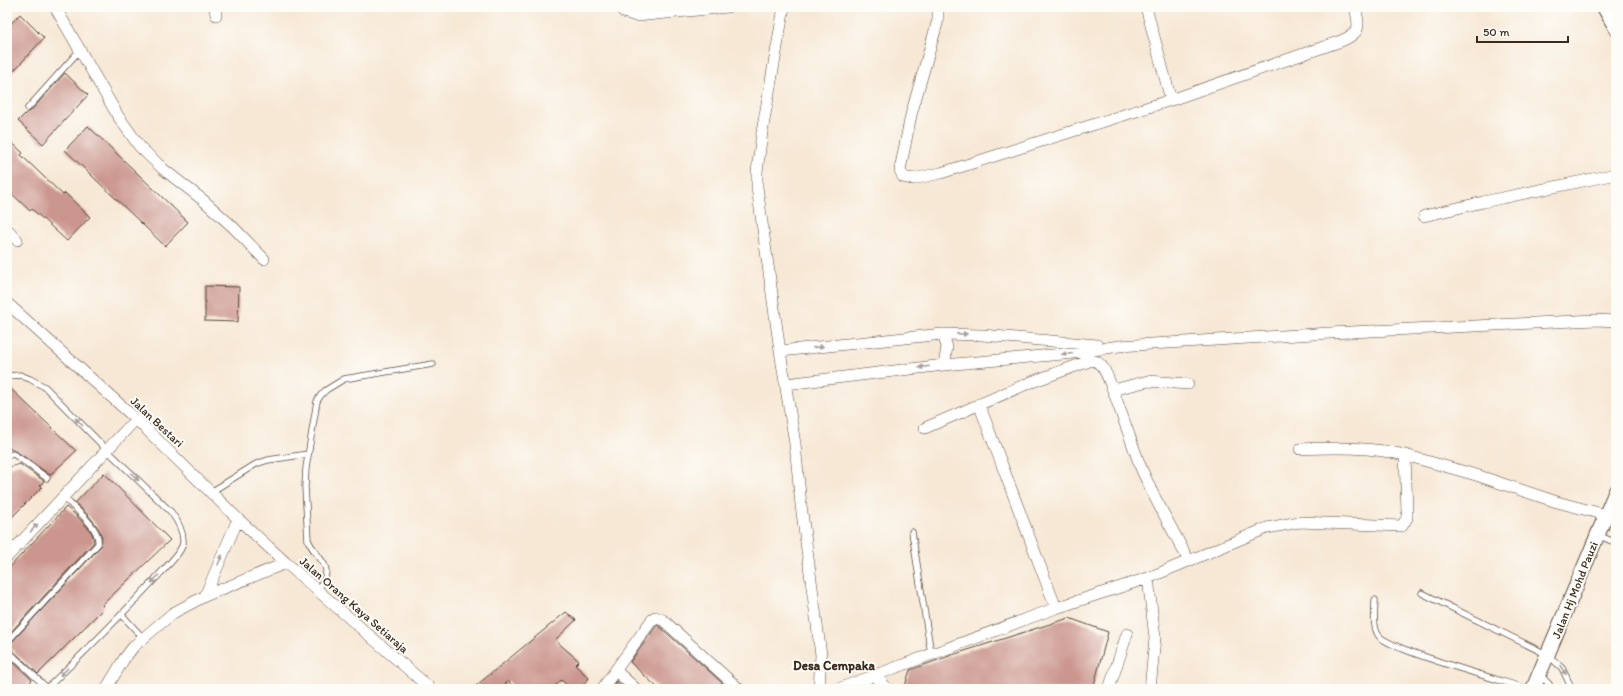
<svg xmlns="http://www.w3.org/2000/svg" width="1623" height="696" font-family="Itim,sans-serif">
<rect width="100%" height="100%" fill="#fdfcf7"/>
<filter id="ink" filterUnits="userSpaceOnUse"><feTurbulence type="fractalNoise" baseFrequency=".025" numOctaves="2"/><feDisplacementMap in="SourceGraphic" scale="8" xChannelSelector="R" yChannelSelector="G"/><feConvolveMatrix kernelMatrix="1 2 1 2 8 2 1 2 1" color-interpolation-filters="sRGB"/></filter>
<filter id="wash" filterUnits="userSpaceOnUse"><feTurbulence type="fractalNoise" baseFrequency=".012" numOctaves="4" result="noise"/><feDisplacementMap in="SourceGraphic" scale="16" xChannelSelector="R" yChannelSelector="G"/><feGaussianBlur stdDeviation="0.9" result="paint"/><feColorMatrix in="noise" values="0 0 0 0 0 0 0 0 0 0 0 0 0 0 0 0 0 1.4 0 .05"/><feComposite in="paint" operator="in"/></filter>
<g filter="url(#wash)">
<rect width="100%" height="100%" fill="#f7e8d5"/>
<g id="blocks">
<path fill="#cb968e" d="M20 14 44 38 7 78V28Z
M65 73 88 95 43 144 18 121 27 112 31 111Z
M88 126 188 222 165 246 65 150Z
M7 138 23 153 21 155 63 195 65 193 90 217 67 241 32 209 30 211 7 189Z
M205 286 239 287 238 322 205 321Z
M7 385 76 451 50 475 20 454 7 447Z
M20 464 44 481 40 485 42 487 7 522V468Z
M104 473 170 540 102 605 104 608 38 674 8 646 101 546 102 537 99 529 89 516 75 503Z
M66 507 77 516 88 528 92 533 94 542 7 636V570Z
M566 612 576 620 555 640 579 661 575 665 589 678 580 689H572L561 680 552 689H516L508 681 501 689H472Z
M1069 618 1108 632 1093 689H904L910 670 952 655Z
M657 625 659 626 729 689H659L630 662Z
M7 656 32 680 23 689H7Z
M616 681 626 689H611Z"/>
</g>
</g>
<g filter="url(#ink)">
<use href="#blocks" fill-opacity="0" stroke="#574639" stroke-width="1"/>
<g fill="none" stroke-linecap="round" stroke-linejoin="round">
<g stroke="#574639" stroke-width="7">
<path id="service" d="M28 108 79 51
M7 376 20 375 30 379 45 387 107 450 171 512C177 520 184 531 183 543 181 554 163 570 155 579 120 617 84 653 46 689
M7 456 13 454 18 457 47 478
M211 492 256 464 268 460 308 454
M912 532 931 654
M1598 535 1616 543
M317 590C338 565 317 561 308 540L305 487 306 468 317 401 321 395 326 390 344 379 433 364
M1422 593 1548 655 1562 668 1572 689
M1375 600C1375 611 1372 627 1379 636 1390 650 1503 681 1528 689
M122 615 143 638
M7 642 98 544C101 528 74 508 63 497
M7 650 47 688
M1540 675 1549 684 1551 689"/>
</g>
<g stroke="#574639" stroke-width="12">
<path id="minor" d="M55 7 118 116 140 147 163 169 203 200 233 227 264 259
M215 7 216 15
M620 7 624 12 636 16 728 7
M784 7 762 132 757 172V187L780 351 795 444 801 505 821 655 819 689
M938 7V20L911 115 900 170 903 177 913 179 941 173 1171 100 1341 41C1361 32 1360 28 1355 7
M1146 7 1171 100
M1424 216 1483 202 1616 174
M7 229 17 240
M7 303 136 419 238 519 286 563 431 689
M943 334 947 347 944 365
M780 351 943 334 982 335 1097 345
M786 384 944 365 1074 353 1119 346 1330 333 1596 320 1616 321
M1188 384 1148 381 1113 390 1141 468 1153 494 1189 561
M979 404 1056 608
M925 428 1029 383 1092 360C1104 362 1108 379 1113 390
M1300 449C1337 447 1370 447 1405 455
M7 557 136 419
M1148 578 1155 638 1150 689
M205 596 238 519
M616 671 636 689
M874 675 888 689
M106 689 124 659 134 646 173 613 205 596 286 563
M602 689 651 621 655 617 663 620 739 689
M838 689 1056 608 1148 578 1267 528 1299 522 1402 526 1407 518V512L1405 455 1476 475 1557 502 1606 515
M1109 689 1127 634"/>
</g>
<g stroke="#574639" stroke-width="16">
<path id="tertiary" d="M1604 7 1616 28
M1533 689 1616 491"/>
</g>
<use href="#service" stroke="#fff" stroke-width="5.5"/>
<use href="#minor" stroke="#fff" stroke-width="11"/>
<use href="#tertiary" stroke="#fff" stroke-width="14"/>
</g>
<defs><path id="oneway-solid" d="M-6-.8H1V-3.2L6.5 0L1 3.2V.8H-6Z"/></defs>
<g fill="#a79f9a">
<use href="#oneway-solid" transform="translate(962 334) rotate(1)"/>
<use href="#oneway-solid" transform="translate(818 347) rotate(-7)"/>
<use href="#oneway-solid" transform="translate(1067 354) rotate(175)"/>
<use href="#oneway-solid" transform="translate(924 367) rotate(173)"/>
<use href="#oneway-solid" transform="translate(79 422) rotate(-135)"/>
<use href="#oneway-solid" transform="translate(135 477) rotate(44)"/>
<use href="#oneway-solid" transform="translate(34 528) rotate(-47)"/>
<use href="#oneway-solid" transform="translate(220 560) rotate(-67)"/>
<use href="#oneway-solid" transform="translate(155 579) rotate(132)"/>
<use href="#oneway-solid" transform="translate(1563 670) rotate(56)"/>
<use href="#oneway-solid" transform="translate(64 672) rotate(137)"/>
</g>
</g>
<g text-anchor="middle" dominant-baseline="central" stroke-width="4" stroke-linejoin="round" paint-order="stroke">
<g font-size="12" fill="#3b2a1e" stroke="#fdfcf7">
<text transform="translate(157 422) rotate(43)">Jalan Bestari</text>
<text transform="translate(1575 590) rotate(-68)">Jalan Hj Mohd Pauzi</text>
<text transform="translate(354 605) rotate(41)">Jalan Orang Kaya Setiaraja</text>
</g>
<g font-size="13" font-weight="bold" fill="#3b2a1e" stroke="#fdfcf7">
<text x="834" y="665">Desa Cempaka</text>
</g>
</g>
<rect width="1623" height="696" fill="none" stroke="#fdfcf7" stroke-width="24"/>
<path d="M1477 36v6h91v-6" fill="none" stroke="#3b2a1e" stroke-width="2"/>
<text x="1483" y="36" font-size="12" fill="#3b2a1e" stroke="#fdfcf7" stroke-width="3" paint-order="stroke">50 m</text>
</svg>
